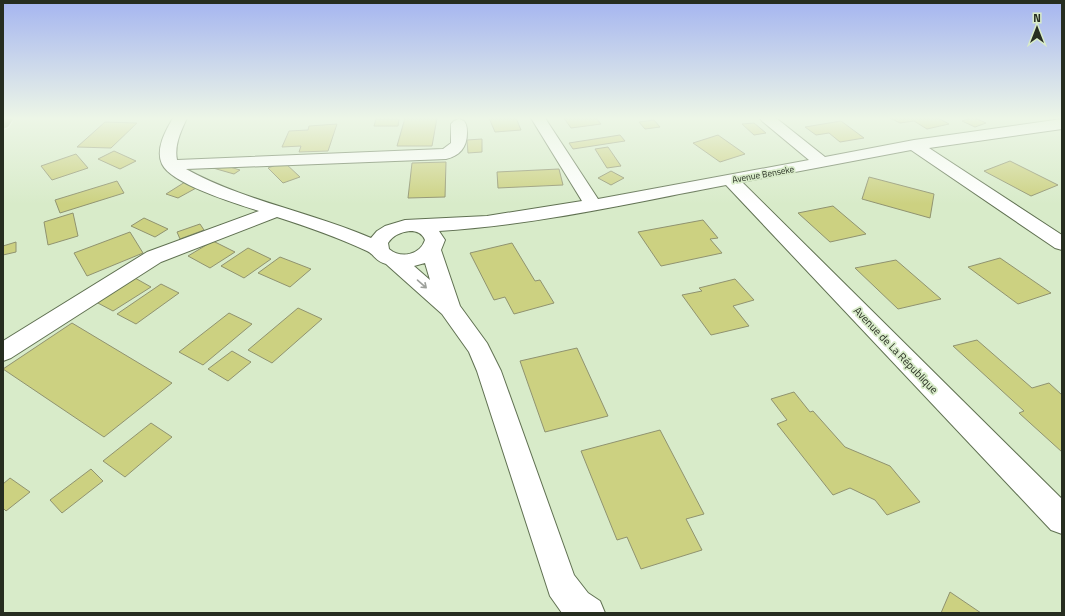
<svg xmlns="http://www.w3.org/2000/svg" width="1065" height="616" font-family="'Titillium Web',sans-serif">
<rect width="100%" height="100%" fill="#d8ebc9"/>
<path fill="#ccd181" stroke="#909370" d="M405 118H437L432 146H397Z
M489 118H516L521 130 495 132Z
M564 118H596L601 124 571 128Z
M890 118H938L949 124 927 129 914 121 900 123Z
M971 118H975L986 123 975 127 962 121Z
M376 119H399L398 126H374Z
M654 120 660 127 645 129 639 122Z
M841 121 864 138 840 142 829 133 816 135 805 127Z
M105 122 137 123 111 148 77 147Z
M754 123 766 133 754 135 742 124Z
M337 124 328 151 299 152 301 146 282 147 289 131 308 130 309 126Z
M620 135 625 141 573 149 569 143Z
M718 135 745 154 720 162 693 143Z
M482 139V152L468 153 467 140Z
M608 147 621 166 607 168 595 149Z
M114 151 136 161 120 169 98 159Z
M76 154 88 168 52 180 41 166Z
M1010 161 1058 185 1031 196 984 171Z
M284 162 300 177 283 183 268 168Z
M446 162 445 197 408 198 412 163Z
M220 164 240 170 234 174 213 168Z
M559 169 563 185 498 188 497 172Z
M611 171 624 178 611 185 598 178Z
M869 177 934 194 930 218 862 199Z
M117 181 124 193 60 213 55 200Z
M185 182 198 187 178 198 166 194Z
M833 206 866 234 830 242 798 213Z
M73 213 78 236 48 245 44 222Z
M144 218 168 229 155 237 131 226Z
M703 220 718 238 710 239 722 253 661 266 638 232Z
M200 224 204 230 180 239 177 232Z
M130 232 143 253 87 276 74 253Z
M213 241 235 252 210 268 188 256Z
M16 242V252L3 255V246Z
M512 243 535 281 540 280 554 303 514 314 505 297 494 300 470 253Z
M248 248 271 259 244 278 221 266Z
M280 257 311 269 290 287 258 273Z
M1000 258 1051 293 1018 304 968 267Z
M896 260 941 299 898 309 855 268Z
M135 278 151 287 113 311 96 302Z
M735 279 754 300 733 306 749 326 711 335 682 295 702 291 699 288Z
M161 284 179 293 136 324 117 314Z
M298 308 322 319 272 363 248 350Z
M229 313 252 324 203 365 179 352Z
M72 323 172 383 104 437 3 369Z
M977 340 1032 388 1049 383 1062 395V452L1019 413 1024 411 953 346Z
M577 348 608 416 545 432 520 361Z
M232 351 251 362 228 381 208 369Z
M794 392 810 412 813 411 845 447 890 466 920 502 887 515 875 500 850 488 833 495 777 424 787 420 771 399Z
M151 423 172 437 125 477 103 461Z
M660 430 704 514 686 519 702 550 641 569 627 537 617 540 581 451Z
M91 469 103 481 62 513 50 500Z
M10 478 30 492 6 511 3 508V484Z
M950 592 981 613H941Z"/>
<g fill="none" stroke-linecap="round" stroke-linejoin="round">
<g stroke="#607152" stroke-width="2">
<path id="minor" d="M173 118H187C181 131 174 145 177 160L443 149 451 143V124L454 121 459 119 464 121C467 125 467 129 467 133 467 148 459 156 446 159L186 169C244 201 311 212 371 238L377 231 385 226 405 220 487 216 582 201 531 118H545L598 199 809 160 762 121 760 118H776L825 157 914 140 1062 119V129L929 148 1062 235V250L1055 248 911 150 742 182 1062 499V534L1051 530 726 185C631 203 536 225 439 231L445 240 441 250 460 306 487 343 501 371 574 575 588 593 600 601 605 613H562L550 596 477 371 469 352 442 314 386 264C375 261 374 254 367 251 337 237 308 227 277 217L161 262 11 358 3 361V341L147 252 259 211C237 204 171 184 162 164 155 149 166 130 173 118ZM410 231C417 231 422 233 425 240 420 255 401 259 389 249L388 243C393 235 401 232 410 231ZM425 263 430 280 414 266Z"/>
</g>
<g stroke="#fff" stroke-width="2">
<path id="major" d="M3 118H14L8 127 3 129Z"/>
</g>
<use href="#minor" fill="#fff" fill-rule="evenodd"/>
<use href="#major" fill="#afc897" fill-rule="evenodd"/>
</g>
<defs><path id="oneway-shaft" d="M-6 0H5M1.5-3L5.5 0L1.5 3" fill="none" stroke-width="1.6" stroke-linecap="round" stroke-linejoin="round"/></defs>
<use stroke="#9da09b" href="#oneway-shaft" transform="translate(422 284) rotate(41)"/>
<linearGradient id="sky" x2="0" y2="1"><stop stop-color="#a5b5f0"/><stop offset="0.58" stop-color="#edf6e7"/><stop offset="1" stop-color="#edf6e7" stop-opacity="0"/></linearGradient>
<rect width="1065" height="204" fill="url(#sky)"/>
<g text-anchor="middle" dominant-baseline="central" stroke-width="3.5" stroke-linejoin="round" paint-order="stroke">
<g font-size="9" fill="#262d20" stroke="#d8ebc9">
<text transform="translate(763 174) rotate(-10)">Avenue Benseke</text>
</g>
<g font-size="11" fill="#262d20" stroke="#d8ebc9">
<text transform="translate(896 350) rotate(46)">Avenue de La République</text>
</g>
</g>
<rect width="1065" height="616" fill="none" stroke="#262d20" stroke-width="8"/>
<g transform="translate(1037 28)" stroke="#d8ebc9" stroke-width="3" paint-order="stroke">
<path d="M0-3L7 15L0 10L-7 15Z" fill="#262d20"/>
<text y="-6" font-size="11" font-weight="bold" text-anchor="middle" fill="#262d20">N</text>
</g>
</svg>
